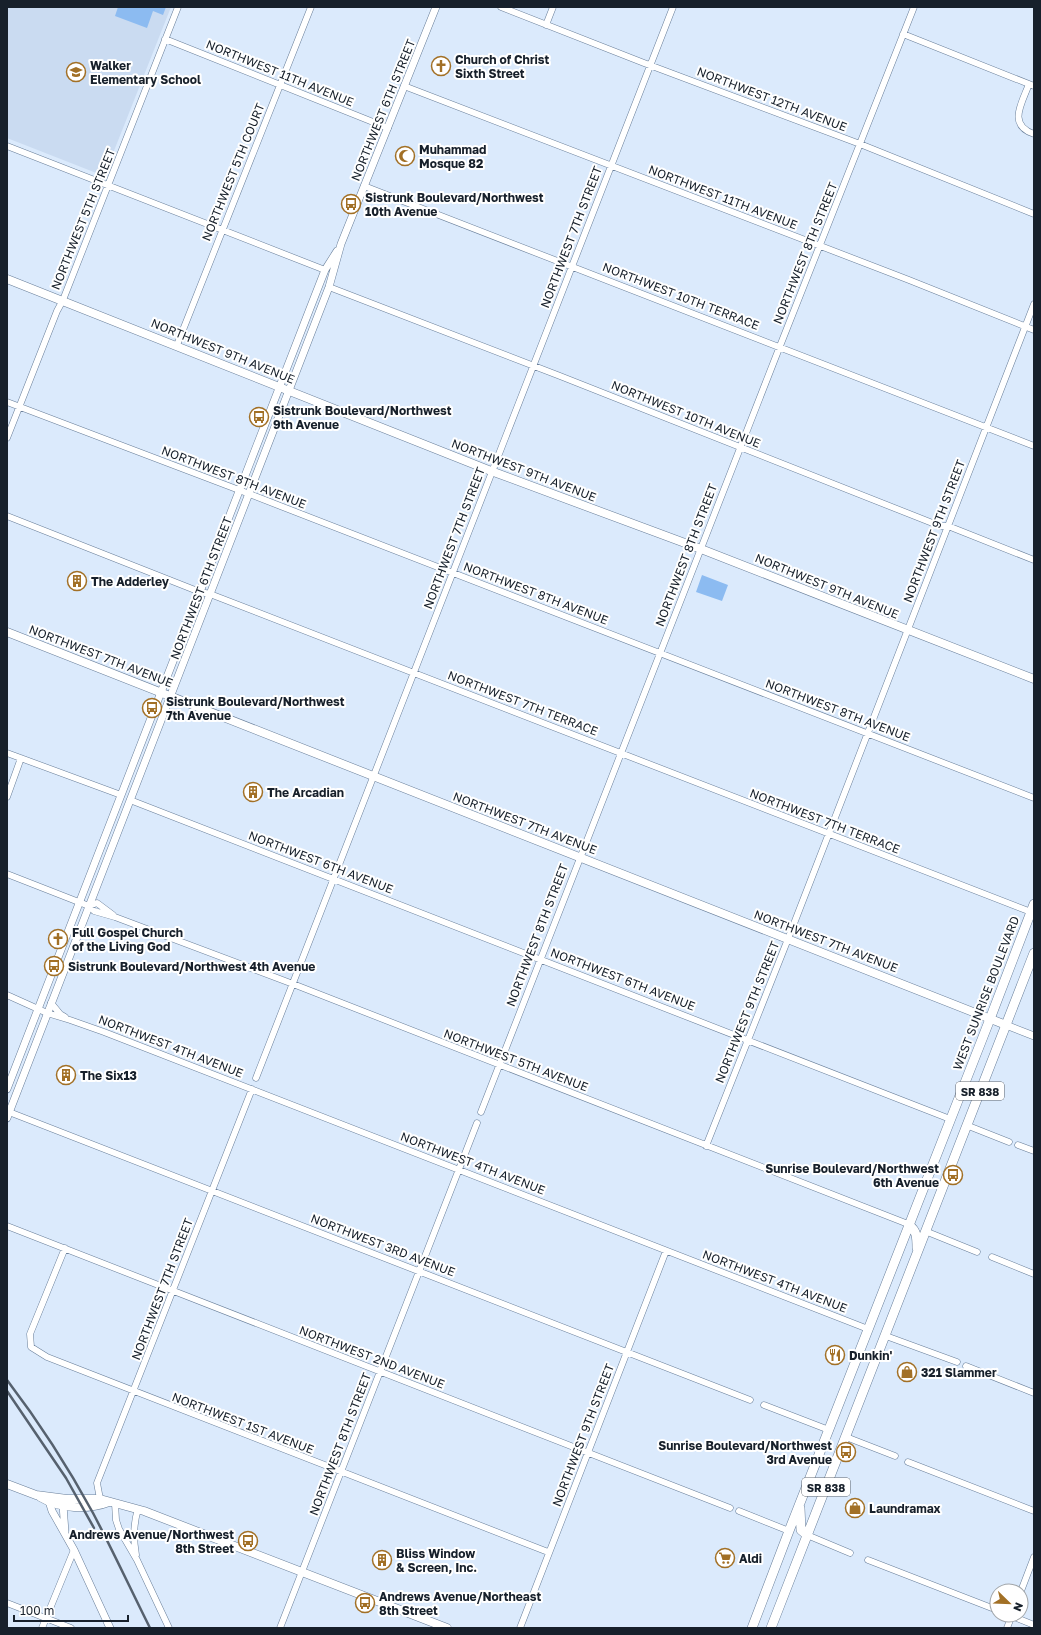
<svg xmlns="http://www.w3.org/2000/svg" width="1041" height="1635" font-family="'Golos Text',sans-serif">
<rect width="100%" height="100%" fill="#dbeafc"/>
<path fill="#cadbf1" d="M7 7H171L104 176 7 138Z"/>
<path fill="#8cbbf1" d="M118 7H166L163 15 153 11 147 28 115 16Z
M702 575 728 585 722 601 696 592Z"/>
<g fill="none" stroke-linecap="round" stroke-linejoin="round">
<g stroke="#687e99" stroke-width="7">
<path id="minor" d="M501 7 644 63 860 144 1034 214
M546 25 553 7
M903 34 1034 86
M165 39 388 128
M1029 84C1022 103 1007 125 1034 134
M404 86 909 280 1034 330
M7 146 325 270
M364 186 1034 446
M329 287 560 376 940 526H948L1034 560
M177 345 311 7
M7 402 239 490 1034 798
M7 438 57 311 63 300 178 7
M7 516 200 592 210 594 1031 912
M7 753 121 795
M7 797 21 758
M130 800 950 1119
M7 874 89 906 94 911 115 917 293 984 908 1224
M89 906 97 903 113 915
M7 995 47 1013 70 1020 104 1032 868 1329
M51 1003 60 1014 65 1017
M256 1078 673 7
M9 1112 750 1400
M481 1112 780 346 914 7
M966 1125 1009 1142
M1018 1145 1034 1151
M706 1146 788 939 1034 304
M7 1226 730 1508
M925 1231 977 1252
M65 1248 30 1334 31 1347 47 1357 548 1552
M992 1257 1034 1274
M886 1336 957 1362
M966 1366 1034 1393
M764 1405 829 1430
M846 1437 895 1456
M908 1462 1034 1511
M100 1499 97 1483 252 1089
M115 1503 116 1520 119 1529 137 1560 169 1628
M739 1511 789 1531
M807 1535 850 1553
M136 1555C133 1538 133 1525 138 1509
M868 1560 997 1610
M1021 1591 1034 1557
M7 1603 71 1628
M1009 1615 1034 1625
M42 1628 74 1550
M280 1628 477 1123
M520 1628 666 1251
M1007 1628 1012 1615"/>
</g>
<g stroke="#687e99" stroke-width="8">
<path id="tertiary" d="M1006 1025 1034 1036
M7 1089 309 311 325 270 337 251
M7 1118 329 287 341 244 436 7
M48 1498 52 1511 74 1550 110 1628
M63 1505 65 1532"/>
</g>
<g stroke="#687e99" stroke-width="9">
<path id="secondary" d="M7 279 491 471 701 549 1034 679
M7 632 1006 1025
M7 1484 36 1495 67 1499H100L144 1511 447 1628
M40 1497C60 1509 88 1510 109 1502"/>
</g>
<g stroke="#687e99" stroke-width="10">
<path id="primary" d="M908 1224C917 1231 917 1237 917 1248
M800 1508 801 1530 807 1535
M752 1628 789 1531 990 1019 1034 904
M771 1628 1034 953"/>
</g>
<use href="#minor" stroke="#fff" stroke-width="6"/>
<use href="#tertiary" stroke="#fff" stroke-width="7"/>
<use href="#secondary" stroke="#fff" stroke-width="8"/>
<use href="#primary" stroke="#fff" stroke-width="9"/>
<path stroke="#56616e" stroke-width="2.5" d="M7 1380C39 1422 68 1467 93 1513 113 1551 131 1590 150 1628
M7 1391 66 1478 94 1528"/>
</g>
<defs>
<g id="church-ring" transform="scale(1)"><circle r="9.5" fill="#fff" stroke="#a27026" stroke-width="1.5"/><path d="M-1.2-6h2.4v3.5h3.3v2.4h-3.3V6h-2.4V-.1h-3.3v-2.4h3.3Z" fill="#a27026"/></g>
<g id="school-ring" transform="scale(1)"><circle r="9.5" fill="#fff" stroke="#a27026" stroke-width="1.5"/><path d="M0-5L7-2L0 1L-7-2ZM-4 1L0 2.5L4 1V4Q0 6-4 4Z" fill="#a27026"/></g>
<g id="mosque-ring" transform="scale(1)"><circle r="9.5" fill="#fff" stroke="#a27026" stroke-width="1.5"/><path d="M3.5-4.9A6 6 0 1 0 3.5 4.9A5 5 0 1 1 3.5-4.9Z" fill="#a27026"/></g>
<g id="bus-ring" transform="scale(1)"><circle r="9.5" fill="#fff" stroke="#a27026" stroke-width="1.5"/><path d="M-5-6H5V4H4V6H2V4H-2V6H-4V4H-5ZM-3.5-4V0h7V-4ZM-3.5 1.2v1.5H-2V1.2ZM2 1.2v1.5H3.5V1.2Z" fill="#a27026"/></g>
<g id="building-ring" transform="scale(1)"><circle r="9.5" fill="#fff" stroke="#a27026" stroke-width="1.5"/><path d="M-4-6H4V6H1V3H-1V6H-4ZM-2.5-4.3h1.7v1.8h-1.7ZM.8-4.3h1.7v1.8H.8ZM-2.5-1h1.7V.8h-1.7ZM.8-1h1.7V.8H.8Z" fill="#a27026"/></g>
<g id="restaurant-ring" transform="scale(1)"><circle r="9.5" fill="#fff" stroke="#a27026" stroke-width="1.5"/><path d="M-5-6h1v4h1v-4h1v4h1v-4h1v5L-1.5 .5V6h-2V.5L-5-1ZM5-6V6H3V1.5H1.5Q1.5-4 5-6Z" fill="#a27026"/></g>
<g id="shop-ring" transform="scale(1)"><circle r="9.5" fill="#fff" stroke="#a27026" stroke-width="1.5"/><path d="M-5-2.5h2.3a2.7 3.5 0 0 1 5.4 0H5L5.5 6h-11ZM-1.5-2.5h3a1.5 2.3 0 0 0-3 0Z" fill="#a27026"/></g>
<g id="supermarket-ring" transform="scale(1)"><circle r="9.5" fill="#fff" stroke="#a27026" stroke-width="1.5"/><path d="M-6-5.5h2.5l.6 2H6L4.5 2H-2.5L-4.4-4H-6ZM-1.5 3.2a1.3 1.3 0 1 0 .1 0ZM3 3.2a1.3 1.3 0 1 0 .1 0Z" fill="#a27026"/></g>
</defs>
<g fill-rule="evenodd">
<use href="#church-ring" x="441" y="66"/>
<use href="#school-ring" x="76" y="72"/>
<use href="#mosque-ring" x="405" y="156"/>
<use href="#bus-ring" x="351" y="204"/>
<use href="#bus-ring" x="259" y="417"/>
<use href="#building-ring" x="77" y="581"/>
<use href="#bus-ring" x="152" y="708"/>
<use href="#building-ring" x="253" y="792"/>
<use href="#church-ring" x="58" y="939"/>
<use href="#bus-ring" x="54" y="966"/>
<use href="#building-ring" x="66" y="1075"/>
<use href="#bus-ring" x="953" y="1175"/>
<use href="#restaurant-ring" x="835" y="1355"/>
<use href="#shop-ring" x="907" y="1372"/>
<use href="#bus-ring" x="846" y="1452"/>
<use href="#shop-ring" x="855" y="1508"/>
<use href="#bus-ring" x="248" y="1541"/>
<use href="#supermarket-ring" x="725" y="1558"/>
<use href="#building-ring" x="382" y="1560"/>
<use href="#bus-ring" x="365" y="1603"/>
</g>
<g text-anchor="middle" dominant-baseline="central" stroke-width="4" stroke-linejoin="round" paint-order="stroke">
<g fill="#fff" stroke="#5d636b" stroke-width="1">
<rect x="956" y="1082" width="48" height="18" rx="3"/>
<rect x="802" y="1478" width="48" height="18" rx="3"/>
</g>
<g font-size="11" font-weight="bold" fill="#17202b">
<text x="980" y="1091">SR 838</text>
<text x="826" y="1487">SR 838</text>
</g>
<g font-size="12" font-weight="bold" fill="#17202b" stroke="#fff" text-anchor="start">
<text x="455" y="59">Church of Christ<tspan x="455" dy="14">Sixth Street</tspan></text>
<text x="90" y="65">Walker<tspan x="90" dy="14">Elementary School</tspan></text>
<text x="419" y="149">Muhammad<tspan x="419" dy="14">Mosque 82</tspan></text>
<text x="365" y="197">Sistrunk Boulevard/Northwest<tspan x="365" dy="14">10th Avenue</tspan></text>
<text x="273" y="410">Sistrunk Boulevard/Northwest<tspan x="273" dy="14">9th Avenue</tspan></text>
<text x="91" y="581">The Adderley</text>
<text x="166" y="701">Sistrunk Boulevard/Northwest<tspan x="166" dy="14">7th Avenue</tspan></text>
<text x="267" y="792">The Arcadian</text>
<text x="72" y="932">Full Gospel Church<tspan x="72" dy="14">of the Living God</tspan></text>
<text x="68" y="966">Sistrunk Boulevard/Northwest 4th Avenue</text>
<text x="80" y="1075">The Six13</text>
<text x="939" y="1168" text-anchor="end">Sunrise Boulevard/Northwest<tspan x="939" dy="14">6th Avenue</tspan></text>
<text x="849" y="1355">Dunkin'</text>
<text x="921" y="1372">321 Slammer</text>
<text x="832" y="1445" text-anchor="end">Sunrise Boulevard/Northwest<tspan x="832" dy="14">3rd Avenue</tspan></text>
<text x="869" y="1508">Laundramax</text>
<text x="234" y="1534" text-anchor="end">Andrews Avenue/Northwest<tspan x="234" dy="14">8th Street</tspan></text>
<text x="396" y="1553">Bliss Window<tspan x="396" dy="14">&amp; Screen, Inc.</tspan></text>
<text x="739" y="1558">Aldi</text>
<text x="379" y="1596">Andrews Avenue/Northeast<tspan x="379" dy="14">8th Street</tspan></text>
</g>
<g font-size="12" fill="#17202b" stroke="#fff">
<text transform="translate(280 73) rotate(22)">NORTHWEST 11TH AVENUE</text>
<text transform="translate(772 99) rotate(21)">NORTHWEST 12TH AVENUE</text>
<text transform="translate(383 110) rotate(-68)">NORTHWEST 6TH STREET</text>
<text transform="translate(233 172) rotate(-68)">NORTHWEST 5TH COURT</text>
<text transform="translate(723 197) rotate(21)">NORTHWEST 11TH AVENUE</text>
<text transform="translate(83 219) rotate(-68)">NORTHWEST 5TH STREET</text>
<text transform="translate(571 237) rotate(-69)">NORTHWEST 7TH STREET</text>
<text transform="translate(805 253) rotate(-68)">NORTHWEST 8TH STREET</text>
<text transform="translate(681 296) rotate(21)">NORTHWEST 10TH TERRACE</text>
<text transform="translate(223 351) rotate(22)">NORTHWEST 9TH AVENUE</text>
<text transform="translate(686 414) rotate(22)">NORTHWEST 10TH AVENUE</text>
<text transform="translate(524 470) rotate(21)">NORTHWEST 9TH AVENUE</text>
<text transform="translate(234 477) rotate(21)">NORTHWEST 8TH AVENUE</text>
<text transform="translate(934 531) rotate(-69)">NORTHWEST 9TH STREET</text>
<text transform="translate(454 538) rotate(-69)">NORTHWEST 7TH STREET</text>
<text transform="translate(686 555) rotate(-69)">NORTHWEST 8TH STREET</text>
<text transform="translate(827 586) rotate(22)">NORTHWEST 9TH AVENUE</text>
<text transform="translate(201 588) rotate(-69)">NORTHWEST 6TH STREET</text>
<text transform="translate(536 593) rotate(21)">NORTHWEST 8TH AVENUE</text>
<text transform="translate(101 656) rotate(21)">NORTHWEST 7TH AVENUE</text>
<text transform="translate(523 703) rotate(21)">NORTHWEST 7TH TERRACE</text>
<text transform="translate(838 710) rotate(21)">NORTHWEST 8TH AVENUE</text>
<text transform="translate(825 821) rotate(21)">NORTHWEST 7TH TERRACE</text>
<text transform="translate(525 823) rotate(21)">NORTHWEST 7TH AVENUE</text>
<text transform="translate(321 862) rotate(21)">NORTHWEST 6TH AVENUE</text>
<text transform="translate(537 935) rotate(-69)">NORTHWEST 8TH STREET</text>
<text transform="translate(826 941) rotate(21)">NORTHWEST 7TH AVENUE</text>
<text transform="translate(623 979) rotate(21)">NORTHWEST 6TH AVENUE</text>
<text transform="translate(986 993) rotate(-69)">WEST SUNRISE BOULEVARD</text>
<text transform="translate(747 1012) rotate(-68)">NORTHWEST 9TH STREET</text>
<text transform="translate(171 1046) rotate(21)">NORTHWEST 4TH AVENUE</text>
<text transform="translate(516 1060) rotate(21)">NORTHWEST 5TH AVENUE</text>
<text transform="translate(473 1163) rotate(21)">NORTHWEST 4TH AVENUE</text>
<text transform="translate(383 1245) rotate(21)">NORTHWEST 3RD AVENUE</text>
<text transform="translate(775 1281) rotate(21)">NORTHWEST 4TH AVENUE</text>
<text transform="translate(162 1289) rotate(-69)">NORTHWEST 7TH STREET</text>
<text transform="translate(372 1357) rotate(21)">NORTHWEST 2ND AVENUE</text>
<text transform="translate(243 1423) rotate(21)">NORTHWEST 1ST AVENUE</text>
<text transform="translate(583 1435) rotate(-69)">NORTHWEST 9TH STREET</text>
<text transform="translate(340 1444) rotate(-69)">NORTHWEST 8TH STREET</text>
</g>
</g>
<rect width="1041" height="1635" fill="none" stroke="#17202b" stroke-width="16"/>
<g transform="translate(1009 1603) rotate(113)"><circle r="19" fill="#ffffff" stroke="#a2a6aa"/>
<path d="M0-3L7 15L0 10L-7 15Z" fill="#a27026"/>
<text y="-6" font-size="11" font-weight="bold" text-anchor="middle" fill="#17202b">N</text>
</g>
<path d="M14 1615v6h114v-6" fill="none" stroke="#17202b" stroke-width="2"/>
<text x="20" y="1615" font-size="12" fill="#17202b" stroke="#ffffff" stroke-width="3" paint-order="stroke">100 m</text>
</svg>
